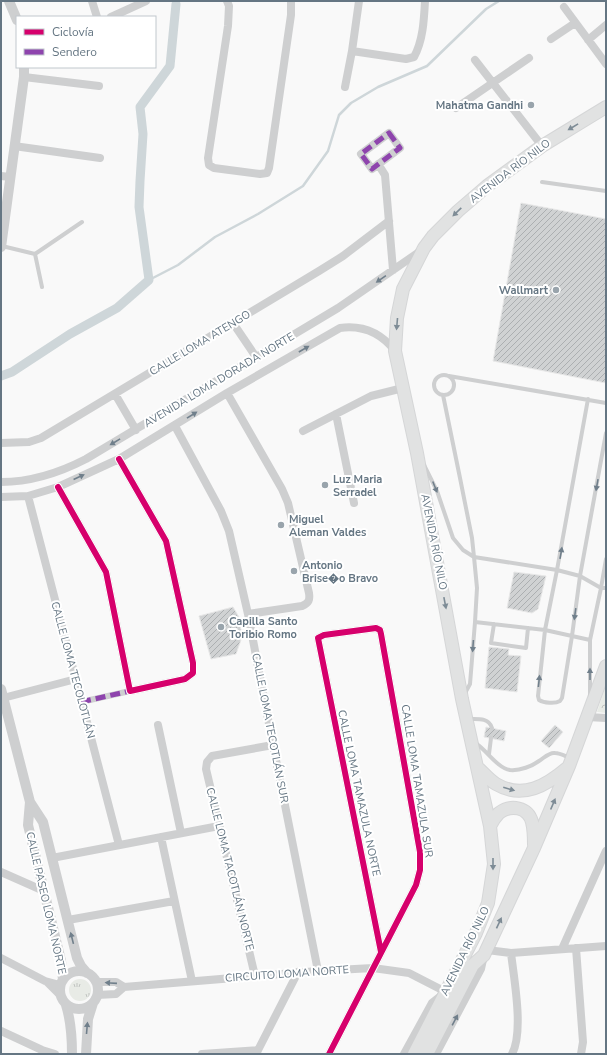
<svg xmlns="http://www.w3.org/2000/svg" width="607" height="1055" font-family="'Nunito Sans',sans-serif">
<defs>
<pattern id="grass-tufts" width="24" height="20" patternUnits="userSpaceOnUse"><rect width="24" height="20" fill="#e8ebe6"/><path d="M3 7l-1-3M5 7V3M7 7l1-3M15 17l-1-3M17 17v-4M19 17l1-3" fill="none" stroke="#c0c3c0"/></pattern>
<pattern id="forest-crowns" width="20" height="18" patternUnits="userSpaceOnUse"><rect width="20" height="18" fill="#e8ebe6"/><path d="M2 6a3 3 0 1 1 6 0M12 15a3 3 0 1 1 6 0" fill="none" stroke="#c0c3c0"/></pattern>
<pattern id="building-hatch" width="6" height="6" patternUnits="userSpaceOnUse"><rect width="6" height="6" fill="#d0d2d3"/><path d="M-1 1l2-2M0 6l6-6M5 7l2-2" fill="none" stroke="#acafb1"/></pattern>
</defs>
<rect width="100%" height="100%" fill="#f9f9f9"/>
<path fill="url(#grass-tufts)" d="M69 990a11 11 0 1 1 22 0a11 11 0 1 1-22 0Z"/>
<path fill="url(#forest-crowns)" d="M606 685V713L597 712Z"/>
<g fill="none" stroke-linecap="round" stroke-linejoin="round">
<path stroke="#ced6d9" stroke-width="2.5" d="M149 280 178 265 215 237 258 214 303 186 328 151 339 115 351 103 378 87 427 66 486 9 499 1"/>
<path stroke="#ced6d9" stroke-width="9" d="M1 376 12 372 70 334 117 308 149 280 139 207 140 181 143 134 140 107 170 66 176 4"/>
</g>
<path fill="url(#building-hatch)" stroke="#e8e8e8" d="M521 203 606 219V383L493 361Z
M514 572 546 576 538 609 532 613 507 608Z
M233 607 239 617 242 637 236 654 211 659 199 616Z
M489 647 509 649 508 655 521 656 517 692 485 688Z
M555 725 563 732 549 748 541 741Z
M486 727 506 731 504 741 484 737Z"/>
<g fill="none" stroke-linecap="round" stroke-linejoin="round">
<g stroke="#d5d6d7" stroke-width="14">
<path id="secondary" d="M477 767C483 772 489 780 496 784 523 800 547 785 567 768
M490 826C492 822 495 817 499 813 511 804 528 807 532 822 534 830 534 837 534 845
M414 1054 476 933 488 903 494 864 490 826 462 699 417 453 395 351 397 318 403 289 424 248 433 236 458 211 487 186 542 146 606 107
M427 1054 473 965 484 955 534 848 569 766 606 666"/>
</g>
<path stroke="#cecfd0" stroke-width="4" d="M542 182 606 191
M2 246 35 254 82 222
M35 254 42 287
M434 385a10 10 0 1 1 20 0a10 10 0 1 1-20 0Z
M449 376 606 403
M443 395 460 478 472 538 474 557 557 570 580 576 601 588 606 559
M588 399 557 570 545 630 538 696 539 700C544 703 555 704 560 701L562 698 572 636 580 576 606 433
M424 465 437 491 453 538 463 550 474 557 477 588 475 622 470 684 464 695
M475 622 545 630 590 640
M494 624 491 643 526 648 528 628
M590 698V640L601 588H606
M467 719C477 719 489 717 492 728
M474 742C486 749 497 768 510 770 520 771 532 766 539 761 544 758 549 752 555 753 560 753 565 756 570 758
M489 754 491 738"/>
<path stroke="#cecfd0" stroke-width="6" d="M81 702 130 691"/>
<path stroke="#cecfd0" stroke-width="8" d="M92 1 97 17
M227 1 229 6 228 26 208 158 209 165 214 168 260 174 267 173 269 168 291 15V1
M564 7 606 64
M111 17 146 1
M551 39 575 23
M588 40 606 25
M352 51 406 59 414 57C423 41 424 20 425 1
M475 60 542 146
M24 77 99 86
M345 87 352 51 359 1
M456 108 529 58
M389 133 400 148 372 169 361 154Z
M14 146 100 158
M378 164 385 175 393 270
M1 176 10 177
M233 323 256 357
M227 393 282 489 288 503 309 593C310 600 309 603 302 606L248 614
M115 394 136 430
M336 414 354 503
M175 426 221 511 229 531 248 614 273 745 318 971
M303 431 371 396 403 388
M1 443 29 442 41 438 319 271 343 256 389 221
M1 482C32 482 59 473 86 459L338 308 422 250
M58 487 106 572 130 691 185 679 193 673V663L166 541 119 459
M28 496 119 845
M1 497 28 496 58 487 119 459 227 393 340 328C362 325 381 333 395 351
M3 698 76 679
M587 717 606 718
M158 725 181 833
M161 837 192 981
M52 858 219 826
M1 872 44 891
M68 920 174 901
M576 948 583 1042 581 1054
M562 949 606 851
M487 950 511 953 606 946
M511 953C514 979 524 1032 512 1054
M1 958 45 981 60 985
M255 976 206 769 207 762 212 756 273 745
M47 982 60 995
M96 982H116L124 987
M97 995 116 994 124 987 318 971 373 968 409 973 446 992 432 1003 404 1054
M1 1031 42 1050 55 1054
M202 1054 258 1050
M256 1054 298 972
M329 1054 416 885 420 870V852L381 634 380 630 376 628 324 635 318 638 381 952
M436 1054 481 969 484 955"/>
<path stroke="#cecfd0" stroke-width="10" d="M9 1 17 20
M1 247 24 77V67
M1 689 30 802 28 825 61 961 63 980
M30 802 43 822 77 958 81 966 87 973
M60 990a19 19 0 1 1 38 0a19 19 0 1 1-38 0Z
M66 1005C71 1021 72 1037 72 1054
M86 1054 88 1019 93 1003"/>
<use href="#secondary" stroke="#e1e2e2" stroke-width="12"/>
<path stroke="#8e44ad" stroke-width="5" stroke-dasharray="10 5" stroke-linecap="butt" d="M389 133 400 148 372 169 361 154Z
M81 702 130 691"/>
<g stroke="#fff" stroke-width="8">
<path id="cycleway" d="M58 487 106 572 130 691 185 679 193 673V663L166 541 119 459
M329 1054 416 885 420 870V852L381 634 380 630 376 628 324 635 318 638 381 952"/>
</g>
<use href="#cycleway" stroke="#d6006c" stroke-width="6"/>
</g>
<defs><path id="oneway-solid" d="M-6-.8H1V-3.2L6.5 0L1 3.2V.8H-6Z"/></defs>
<g fill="#7e8c96">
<use href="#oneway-solid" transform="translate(573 127) rotate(149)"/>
<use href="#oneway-solid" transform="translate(457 212) rotate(136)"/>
<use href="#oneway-solid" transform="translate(397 324) rotate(95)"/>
<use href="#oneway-solid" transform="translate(445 603) rotate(79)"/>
<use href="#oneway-solid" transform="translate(509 789) rotate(16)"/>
<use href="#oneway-solid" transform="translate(553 804) rotate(-67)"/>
<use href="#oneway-solid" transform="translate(493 864) rotate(90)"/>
<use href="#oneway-solid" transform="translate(499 923) rotate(-65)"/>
</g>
<g fill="#707f8b">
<use href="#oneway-solid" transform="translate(381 279) rotate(145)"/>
<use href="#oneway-solid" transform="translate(304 349) rotate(-30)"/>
<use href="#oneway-solid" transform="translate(192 415) rotate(-32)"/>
<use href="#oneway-solid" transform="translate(115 442) rotate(149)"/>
<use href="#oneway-solid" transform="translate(79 477) rotate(-25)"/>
<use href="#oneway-solid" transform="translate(597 485) rotate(100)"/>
<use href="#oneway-solid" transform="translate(435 487) rotate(68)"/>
<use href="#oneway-solid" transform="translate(561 553) rotate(-80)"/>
<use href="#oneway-solid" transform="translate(575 614) rotate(98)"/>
<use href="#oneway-solid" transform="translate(473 646) rotate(94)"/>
<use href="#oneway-solid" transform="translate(590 674) rotate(-90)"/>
<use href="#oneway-solid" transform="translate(539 681) rotate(-84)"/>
<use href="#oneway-solid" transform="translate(72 938) rotate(-104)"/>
<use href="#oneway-solid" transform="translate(111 983) rotate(-176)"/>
<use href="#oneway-solid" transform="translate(455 1020) rotate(-62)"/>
<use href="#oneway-solid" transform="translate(87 1028) rotate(-85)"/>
</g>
<g fill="#99a4ac" stroke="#fff" stroke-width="1.5">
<circle cx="531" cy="105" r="4"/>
<circle cx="556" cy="290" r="4"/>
<circle cx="325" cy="485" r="4"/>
<circle cx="281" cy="525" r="4"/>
<circle cx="294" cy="571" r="4"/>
<circle cx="221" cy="627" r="4"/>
</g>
<g text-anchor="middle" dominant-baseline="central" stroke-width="4" stroke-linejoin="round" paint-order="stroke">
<g font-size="11" font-weight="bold" fill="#657683" stroke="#fff" text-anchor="start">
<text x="523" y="105" text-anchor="end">Mahatma Gandhi</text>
<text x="548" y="290" text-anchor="end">Wallmart</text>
<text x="333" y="479">Luz Maria<tspan x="333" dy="13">Serradel</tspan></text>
<text x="289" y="519">Miguel<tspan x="289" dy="13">Aleman Valdes</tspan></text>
<text x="302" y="565">Antonio<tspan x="302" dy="13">Brise�o Bravo</tspan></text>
<text x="229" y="621">Capilla Santo<tspan x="229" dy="13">Toribio Romo</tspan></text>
</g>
<g font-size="11" fill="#657683" stroke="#fff">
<text transform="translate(510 171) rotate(-37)">AVENIDA RÍO NILO</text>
<text transform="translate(200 343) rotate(-31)">CALLE LOMA ATENGO</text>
<text transform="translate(219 380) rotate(-31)">AVENIDA LOMA DORADA NORTE</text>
<text transform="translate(434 542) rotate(79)">AVENIDA RÍO NILO</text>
<text transform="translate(73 670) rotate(75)">CALLE LOMA TECOLOTLÁN</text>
<text transform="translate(270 728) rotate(79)">CALLE LOMA TECOTLÁN SUR</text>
<text transform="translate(417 781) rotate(81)">CALLE LOMA TAMAZULA SUR</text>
<text transform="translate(359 793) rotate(78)">CALLE LOMA TAMAZULA NORTE</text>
<text transform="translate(230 869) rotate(76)">CALLE LOMA TACOTLÁN NORTE</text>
<text transform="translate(46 903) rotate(77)">CALLE PASEO LOMA NORTE</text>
<text transform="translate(465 951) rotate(-64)">AVENIDA RÍO NILO</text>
<text transform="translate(287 974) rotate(-4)">CIRCUITO LOMA NORTE</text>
</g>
</g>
<rect width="607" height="1055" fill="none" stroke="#657683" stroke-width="4"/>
<rect x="16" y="16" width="140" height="52" fill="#ffffff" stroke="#c1c8cd"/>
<rect x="24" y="29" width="20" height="6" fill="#d6006c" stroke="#c1c8cd"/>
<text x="52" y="36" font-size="12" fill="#657683">Ciclovía</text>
<rect x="24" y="49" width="20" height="6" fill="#8e44ad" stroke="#c1c8cd"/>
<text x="52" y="56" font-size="12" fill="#657683">Sendero</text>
</svg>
